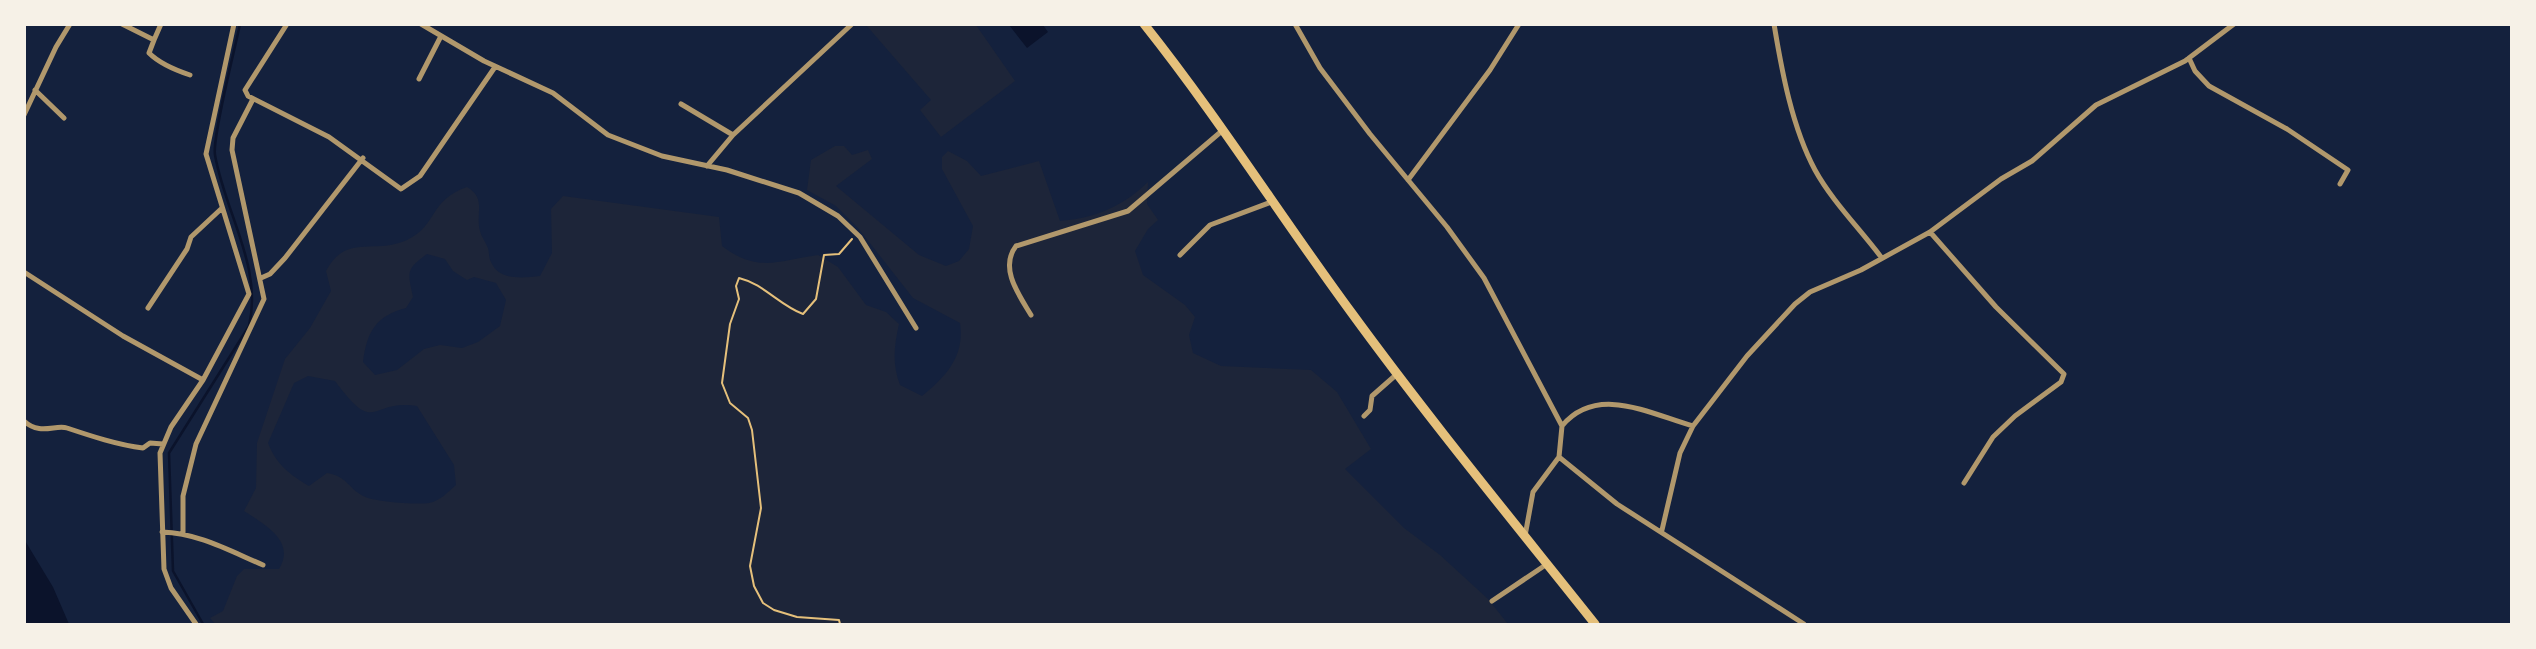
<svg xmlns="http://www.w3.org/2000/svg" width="2536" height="649" font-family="Roboto,sans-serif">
<rect width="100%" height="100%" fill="#14213d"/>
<path fill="#1d2539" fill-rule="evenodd" d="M866 25H976L1015 81 941 137 920 110 931 100Z
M835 146H844L852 155 868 150 872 159 836 186 919 255 946 266 959 261 969 249 973 226 942 169V157L948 151 967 161 981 176 1039 161 1060 221C1095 218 1122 207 1148 182L1147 204 1158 220 1148 229 1135 251 1143 275 1185 305 1195 317 1189 335 1193 353 1221 366 1311 370 1337 392 1371 449 1345 469 1404 528 1440 555 1488 599 1508 624H215L210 618 223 611 237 576 244 569H279C296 541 265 525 244 511L256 488 257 443 285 359 310 328 331 291 326 271C346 233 374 255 407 240 438 225 429 200 467 187 487 199 475 213 480 231 481 236 485 241 487 246 490 251 488 257 491 262 499 281 523 278 540 276L552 253 551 209 563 196 719 217 722 246C758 273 777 261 818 255L838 267 866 305 886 312 899 324C894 346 892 364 900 385L922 396C946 377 965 356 960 323L913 298 858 228 836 206 807 190 811 160ZM427 254 445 259 453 271 467 280 474 277 496 283 506 300 500 326 478 342 462 348 440 345 424 349 397 370 375 375 363 362C367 331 376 316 406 308L413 297C408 272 405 270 427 254ZM308 376 335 381C377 438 369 398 417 406L454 465 456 485C448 492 440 501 429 503 417 505 374 502 363 496 347 487 348 477 327 473L309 486C290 475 276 464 268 443L294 383Z"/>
<path fill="#0b132b" d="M1009 25H1043L1048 32 1027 48Z
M24 539 53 587 69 624H25Z"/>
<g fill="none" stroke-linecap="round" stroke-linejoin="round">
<path stroke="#0b132b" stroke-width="2.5" d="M203 624 173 571 169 453 249 326C263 267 225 213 215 155 212 137 235 49 240 24"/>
<path stroke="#e5c07b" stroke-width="2" d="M840 624 839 620 797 617 774 610 763 603 754 586 750 566 761 508 752 430 748 418 730 403 722 383 730 324 739 299 736 286 739 278C764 284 779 305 803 314L816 299 824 255 839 254 852 239"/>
<path stroke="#b1986c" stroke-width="5" d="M122 24 154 40 149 53C160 64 175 70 190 75
M287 24 245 90 248 96 329 137 401 189 420 176 495 67
M421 24 484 61 553 93 608 135 662 156 727 170 799 193 838 216 860 237 916 328
M1295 24 1320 68 1370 134 1447 227 1484 278 1562 426 1559 457 1617 504 1804 624
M1774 24C1782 72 1792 127 1815 170 1832 201 1860 229 1881 257
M154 40 161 24
M2189 58 2195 71 2209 86 2287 129 2348 170 2340 184
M419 79 440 38
M35 90 64 118
M681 104 733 135
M24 115 56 47 70 24
M707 166 733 135 852 24
M1408 180 1490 70 1519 24
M1930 232 1996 307 2064 374 2061 382 2015 416 1993 437 1964 483
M1180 255 1210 225 1274 201
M24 272 123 336 203 380
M261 278 270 274 285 258 363 158
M148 308 187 249 191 237 221 209
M1031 315C1019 295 999 268 1016 246L1128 211 1223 130
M1364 416 1370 410 1372 396 1397 374
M24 421C40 436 56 424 67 428 91 436 118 445 143 448L150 443 163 444
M1562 426C1597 384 1650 414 1693 426
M1662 530 1680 453 1693 426 1747 356 1795 304 1810 292 1861 270 1930 232 2001 179 2032 161 2096 105 2185 61 2234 24
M162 532C198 533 230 551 263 565
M183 534V496L196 444 264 299 232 150 233 138 252 101
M1525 536 1533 492 1559 457
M1492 601 1547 564
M196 624 171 588 164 569 160 453 171 427 203 380 249 294 206 154 234 24"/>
<path stroke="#e5c07b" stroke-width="9" d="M1144 24C1218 117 1281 217 1351 312 1429 419 1513 521 1595 624"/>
</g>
<rect width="2536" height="649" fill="none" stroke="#f6f1e7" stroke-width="52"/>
</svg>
